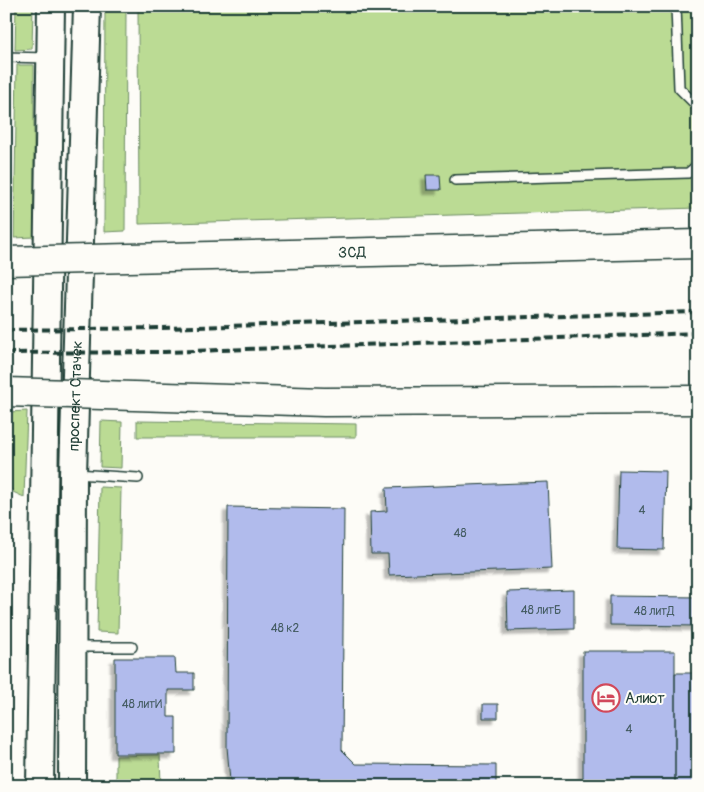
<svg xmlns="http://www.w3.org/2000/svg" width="704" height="792" font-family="Pangolin,sans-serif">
<defs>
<filter id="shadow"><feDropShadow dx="-4.5" dy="4.5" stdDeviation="1" flood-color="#0004"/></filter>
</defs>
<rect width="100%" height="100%" fill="#fdfcf7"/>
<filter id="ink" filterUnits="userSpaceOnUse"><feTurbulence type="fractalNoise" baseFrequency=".02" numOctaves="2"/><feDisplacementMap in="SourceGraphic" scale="10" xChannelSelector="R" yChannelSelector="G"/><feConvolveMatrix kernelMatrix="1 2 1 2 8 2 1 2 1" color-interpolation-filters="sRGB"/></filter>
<g filter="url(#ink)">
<path fill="#bbdb94" stroke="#6d8c64" d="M16 6H33L32 49 15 50Z
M105 6H126L125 231 104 232Z
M138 6H698V208L139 224Z
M17 65H34V237L14 238Z
M27 411 24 497 13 492 8 483V412Z
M101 421 122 422 121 468 100 467Z
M137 421 356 424V437H137Z
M100 487 121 488 118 633 97 632Z
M160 755 161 786H116V756Z"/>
<path fill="#b1bbec" stroke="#1f3d34" filter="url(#shadow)" d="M426 175H440L441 190H427Z
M619 470 666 471 664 550 617 549Z
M548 482 552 569 389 575 388 554H371L370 512 387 511 386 488Z
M228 507 344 509 342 750 356 764 496 765V786H233L230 781 227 747Z
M574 590V629L508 631 507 592Z
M610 596 698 597V626L610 625Z
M583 651H675V786H583Z
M115 658H175L176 673H194V690H168V717H176V754H115Z
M675 673H698V786H675Z
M483 704H498V718H483Z"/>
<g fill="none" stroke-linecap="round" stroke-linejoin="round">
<g stroke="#1f3d34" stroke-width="12">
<path id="service" d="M676 6 679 88 698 107
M6 57 48 58
M455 180 688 173 698 165
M76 474 138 478
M74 647H132"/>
</g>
<g stroke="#1f3d34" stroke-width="30">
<g id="primary">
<path d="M40 786 51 6"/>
<path id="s1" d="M72 786 73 474 87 6"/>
</g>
</g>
<use href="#service" stroke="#fdfcf7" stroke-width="9"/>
<use href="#primary" stroke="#fdfcf7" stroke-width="26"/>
<path stroke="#1f3d34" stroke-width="4" stroke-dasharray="8 4" stroke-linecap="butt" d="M6 330 162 328 698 312
M6 353 165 352 698 333"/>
<g stroke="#1f3d34" stroke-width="31" stroke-linecap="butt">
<g id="motorway-bridge">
<path id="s2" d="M6 261 698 244"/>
<path d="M6 392 324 402 698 400"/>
</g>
</g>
<use href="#motorway-bridge" stroke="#fdfcf7" stroke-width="28"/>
</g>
</g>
<defs>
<g id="hotel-ring" transform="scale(1.4375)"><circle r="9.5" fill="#fdfcf7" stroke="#d1495b" stroke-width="1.5"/><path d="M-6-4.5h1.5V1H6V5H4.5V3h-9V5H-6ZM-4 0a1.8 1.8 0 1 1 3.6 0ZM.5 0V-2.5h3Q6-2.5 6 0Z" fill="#d1495b"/></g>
</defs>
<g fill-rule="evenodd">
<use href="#hotel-ring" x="606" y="698"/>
</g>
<g text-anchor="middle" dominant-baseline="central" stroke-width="4" stroke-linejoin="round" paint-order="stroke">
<g font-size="12" fill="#445c62">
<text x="642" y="510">4</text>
<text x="460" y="533">48</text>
<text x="541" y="610">48 литБ</text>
<text x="654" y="611">48 литД</text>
<text x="285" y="628">48 к2</text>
<text x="142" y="704">48 литИ</text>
<text x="629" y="729">4</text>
</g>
<g font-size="15" fill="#1f3d34" stroke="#fdfcf7">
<text stroke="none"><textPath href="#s2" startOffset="346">ЗСД</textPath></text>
<text stroke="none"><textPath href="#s1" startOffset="390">проспект Стачек</textPath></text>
</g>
<g font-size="15" fill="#1f3d34" stroke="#fdfcf7" text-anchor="start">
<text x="625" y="698">Алиот</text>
</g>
</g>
<rect width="704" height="792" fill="none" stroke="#fdfcf7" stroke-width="25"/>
<rect x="12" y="12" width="679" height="767" fill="none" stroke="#1f3d34" stroke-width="2" filter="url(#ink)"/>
</svg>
